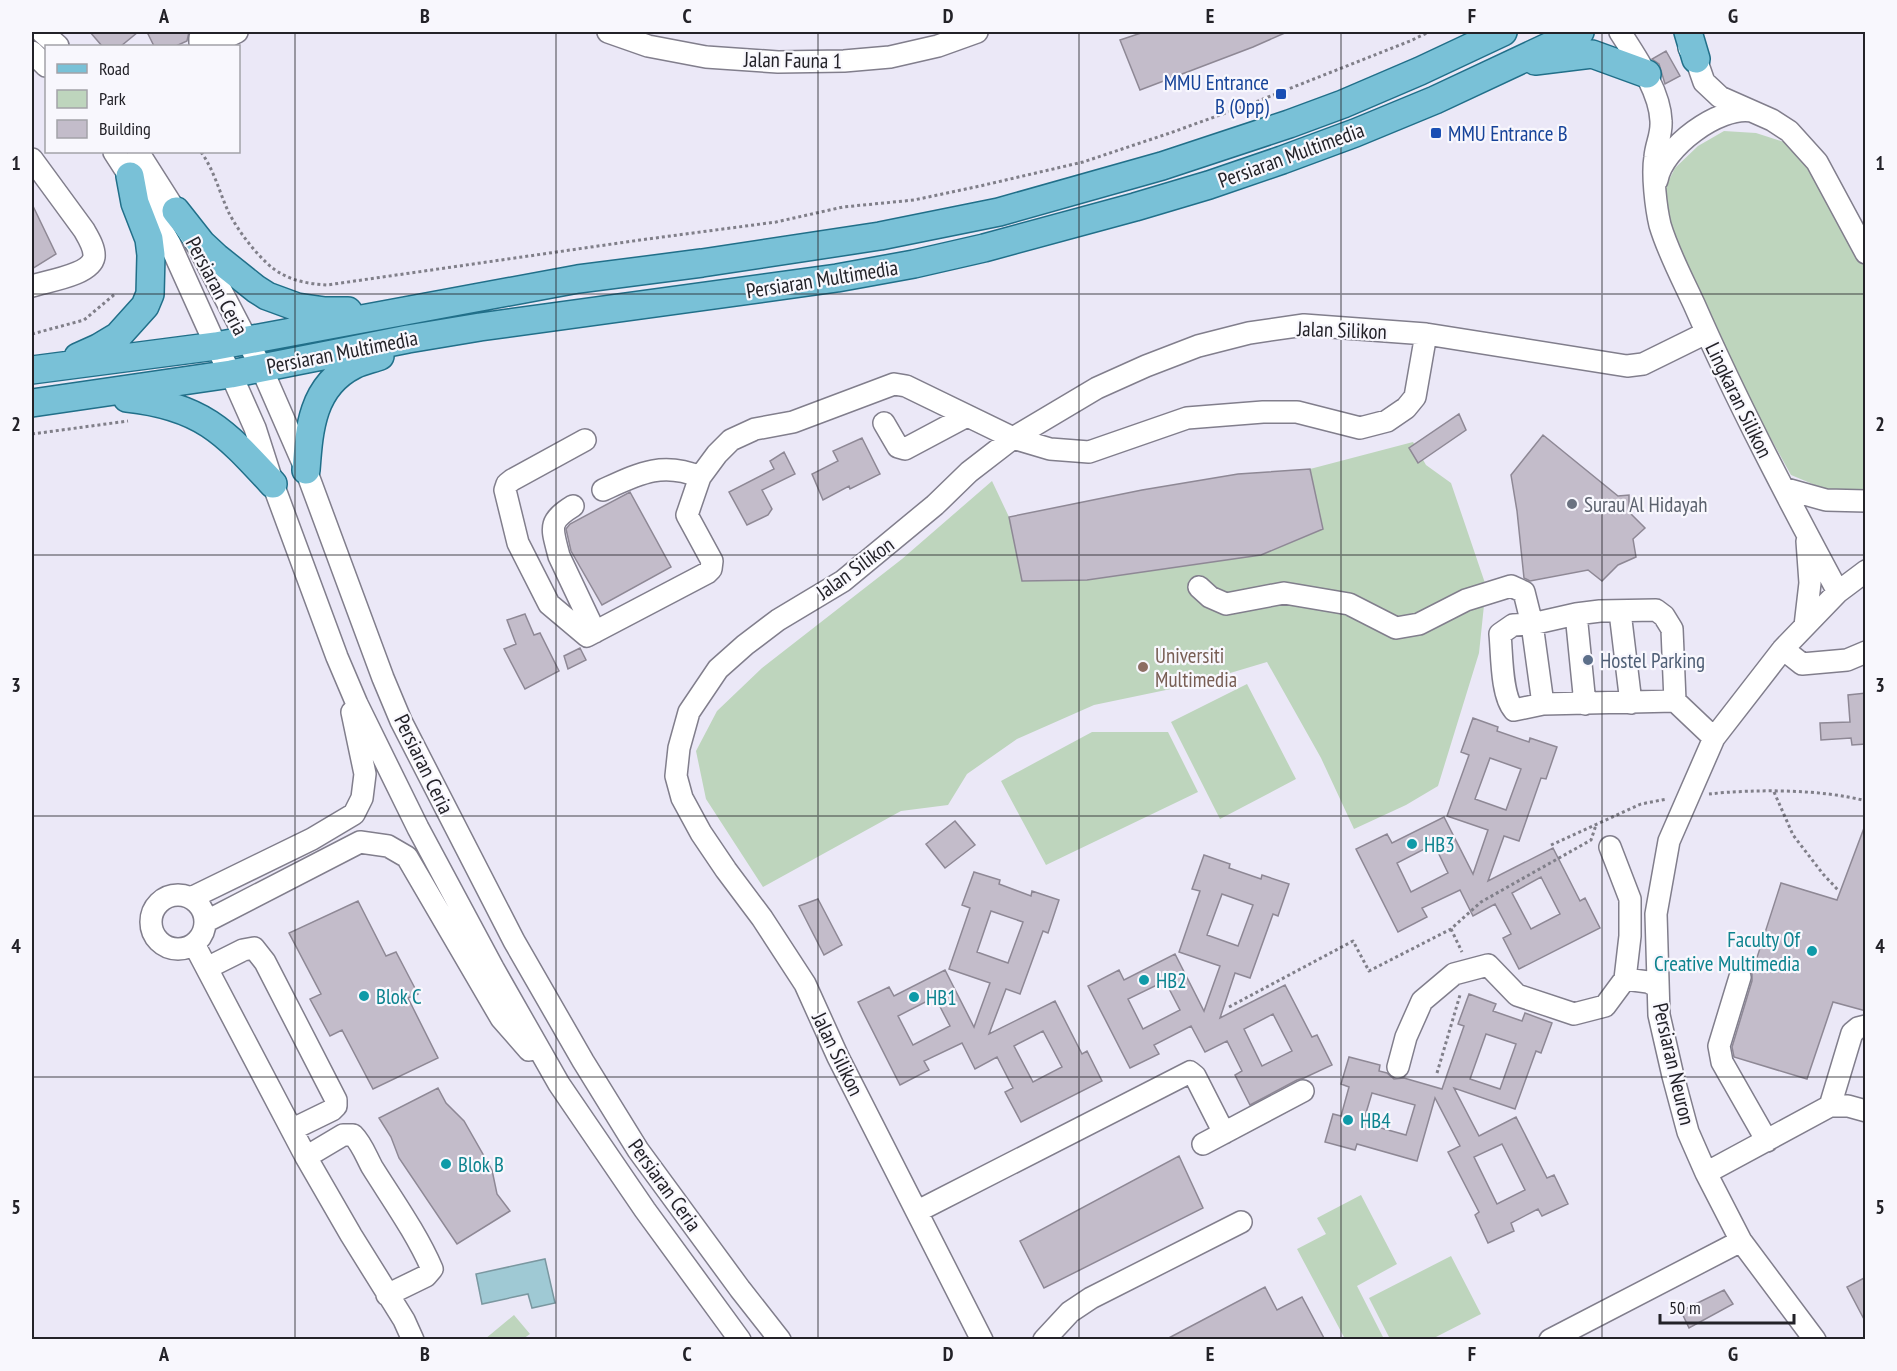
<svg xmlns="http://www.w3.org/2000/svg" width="1897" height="1371" font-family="'PT Sans Narrow',sans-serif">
<rect width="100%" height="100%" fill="#ebe8f7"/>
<path fill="#bed5bd" d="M1724 131 1756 133 1784 142 1801 158 1817 175 1865 269V489L1845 494 1815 485 1791 475 1749 399 1707 307 1675 243 1668 214 1665 188 1675 168 1698 146Z
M1413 442 1426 465 1451 483 1486 586 1479 653 1438 786 1406 805 1354 829 1321 758 1267 662 1190 685 1094 705 1017 739 967 774 948 805 901 811 763 887 706 799 696 751 717 711 762 668 902 559 992 481 1009 517 1022 581 1087 580 1261 555 1323 529 1310 469Z
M1247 684 1296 779 1220 819 1171 722Z
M1092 732H1168L1198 792 1046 865 1001 781Z
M1361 1195 1397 1264 1357 1286 1384 1339H1345L1297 1249 1326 1234 1317 1218Z
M1451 1256 1481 1314 1432 1339H1390L1369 1298Z
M514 1315 530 1334 523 1339H485Z"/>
<path fill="#9fc9d4" stroke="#7a97a0" stroke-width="1.5" d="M545 1259 555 1303 532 1308 528 1294 482 1304 476 1274Z"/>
<path fill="#c3bcca" stroke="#8e8895" stroke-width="1.5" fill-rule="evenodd" d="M90 32H138L121 46H102Z
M147 32H189L187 41 176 46H154Z
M1144 32H1287L1253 47 1140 90 1120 40Z
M1666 51 1680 76 1665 84 1659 64 1652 59Z
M32 204 56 254 32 269Z
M1459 414 1466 430 1418 463 1409 448Z
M1543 435 1618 496 1629 495V512L1645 528 1633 539 1636 557 1618 565 1602 581 1588 570 1530 581 1524 578 1517 511 1511 475Z
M862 438 880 474 850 489 849 486 823 500 812 474 838 461 833 451Z
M784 452 795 474 762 490 772 509 768 515 747 525 729 492 774 469 770 461Z
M1310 469 1323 529 1261 555 1087 580 1022 581 1009 517 1142 490 1238 474Z
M630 492 671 567 602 605 571 551 566 529 570 524Z
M525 614 534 635 540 633 559 671 525 689 504 649 516 644 507 620Z
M580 648 586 660 568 669 564 656Z
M1866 693V744L1852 745 1851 738 1821 740 1820 723 1850 722 1848 695Z
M1473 718 1498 727 1497 731 1529 742 1530 738 1557 747 1546 779 1541 778 1519 841 1504 836 1488 881 1553 848 1580 901 1585 898 1600 928 1519 969 1503 938 1511 934 1495 904 1473 916 1460 890 1422 908 1427 917 1398 932 1356 849 1387 834 1392 843 1444 817 1473 874 1488 830 1447 816 1469 755 1461 752ZM1490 758 1521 769 1506 810 1475 799ZM1434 844 1448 873 1411 892 1397 863ZM1541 877 1560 914 1531 929 1512 893Z
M955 821 975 845 945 868 926 844Z
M1864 828H1866V1011L1833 1002 1807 1079 1734 1057 1732 1047 1752 981V973L1781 883 1837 900Z
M1204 855 1230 864 1229 868 1261 879 1262 875 1289 884 1278 916 1273 914 1250 978 1235 973 1220 1018 1285 985 1312 1037 1317 1035 1332 1065 1304 1078 1297 1080 1250 1105 1235 1075 1242 1071 1227 1041 1205 1052 1191 1026 1154 1045 1159 1054 1130 1068 1088 986 1119 970 1124 980 1175 954 1204 1011 1220 966 1179 952 1200 891 1192 889ZM1222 894 1253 905 1238 946 1207 935ZM1165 981 1180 1010 1143 1029 1128 999ZM1273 1014 1292 1051 1262 1066 1244 1029Z
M974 872 1000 880 999 884 1031 896 1032 891 1059 900 1048 933 1043 931 1020 994 1006 989 989 1034 1055 1001 1082 1054 1087 1051 1102 1081 1021 1122 1005 1092 1013 1088 997 1057 975 1069 962 1043 924 1061 929 1070 900 1085 858 1002 889 987 894 996 945 970 974 1027 990 983 949 969 970 908 962 905ZM991 911 1023 922 1008 963 977 952ZM935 997 950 1026 913 1045 898 1016ZM1043 1031 1062 1067 1033 1082 1014 1046Z
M818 899 842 945 824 955 799 906Z
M358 901 386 956 396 952 418 994 408 998 438 1058 373 1089 342 1030 330 1036 310 999 321 994 289 933Z
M1469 994 1496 1004 1493 1011 1522 1021 1525 1013 1552 1023 1541 1053 1536 1051 1515 1109 1454 1088 1479 1136 1516 1117 1547 1178 1554 1175 1568 1204 1542 1216 1538 1209 1511 1223 1514 1231 1488 1243 1475 1215 1479 1212 1448 1152 1460 1146 1435 1098 1417 1161 1357 1144 1355 1150 1325 1142 1333 1114 1341 1116 1349 1087 1341 1084 1349 1057 1380 1065 1379 1071 1387 1073 1394 1079 1404 1078 1442 1089 1464 1026 1458 1024ZM1486 1034 1516 1044 1500 1089 1470 1079ZM1372 1093 1415 1105 1406 1135 1363 1123ZM1502 1144 1525 1190 1497 1204 1474 1157Z
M438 1088 446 1103 464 1121 492 1170 497 1194 510 1211 457 1244 399 1158 391 1137 379 1118Z
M1179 1156 1203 1208 1044 1288 1020 1241Z
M1866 1277V1323L1847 1287Z
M1265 1287 1277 1310 1302 1297 1325 1340H1165Z
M1724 1290 1733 1304 1689 1328 1681 1311Z"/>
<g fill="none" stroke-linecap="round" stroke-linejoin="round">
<g stroke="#817e8c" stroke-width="24">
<path id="minor" d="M42 32 58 46
M211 32 200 38V43L210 45 237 32
M608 32 648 46 706 57 778 62 844 61 890 57 938 46 977 32
M1620 32C1636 57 1660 91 1661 121 1662 135 1656 144 1655 157 1652 174 1656 208 1660 225 1668 252 1682 278 1694 304 1737 402 1787 497 1838 592
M1689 48 1696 59 1704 82 1720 97 1772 120 1789 131 1817 162 1866 253
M32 52 46 66
M114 152 143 197 170 244 216 346 231 374 255 428 273 484 337 657 357 704 418 828 493 968 559 1084 645 1210 740 1340
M138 152 199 248 261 367 306 470 383 678 401 721 514 941 583 1061 638 1150 740 1289 780 1340
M32 159 84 230C88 237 95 248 94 257 91 275 47 281 32 286
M1657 180C1663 147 1719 106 1751 111
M884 423 898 447 905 449 967 416
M585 440 512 480 507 484 505 490 518 543 549 604 587 636 707 573 711 569 712 561 687 515 700 477 717 454 731 440 755 429 793 422 894 384 906 386 1013 438 1050 449 1089 452 1187 418 1263 412H1297L1360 428 1387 421 1406 408 1415 397 1426 334
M1783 488 1826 500 1866 501
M603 490C638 474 662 461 700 477
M573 506C547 522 552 528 559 556L595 632
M1199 587 1210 597 1226 604 1284 593 1349 604 1396 628 1419 624 1466 600 1511 586 1524 592 1532 624 1543 704
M1620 612 1631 703
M1576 614 1585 704
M1805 626 1810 583 1807 541
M1783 649 1802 664 1847 660 1866 652
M1675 701 1543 704 1514 710C1501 696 1502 653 1500 634L1513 625 1532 624 1576 614 1600 611 1656 610 1664 616 1672 629 1675 701 1714 738
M1610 847 1630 899V936L1625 979
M151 922a27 27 0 1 1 54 0a27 27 0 1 1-54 0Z
M191 898 312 839 354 814 362 798 365 774 352 712
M205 922 360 842 388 846 407 857 501 1018 529 1050
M194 944 306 1157 351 1235 404 1320 413 1340
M207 968 243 950 254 948 265 962 336 1100V1106L332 1110 293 1129
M1740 977 1719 1046 1722 1062 1767 1141
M1398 1067 1406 1037 1422 1001 1454 974 1488 965 1517 995 1574 1014 1605 1006 1625 979 1648 982 1658 987
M1830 1106 1852 1033 1858 1028 1866 1026
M1203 1144 1303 1091
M306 1157 343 1135H353C362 1144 366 1156 372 1167 392 1199 417 1234 432 1269L426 1276 387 1295
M1706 1173 1830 1106H1848L1866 1111
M918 1211 1190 1072 1195 1076 1224 1133
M982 1340 838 1057 805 984 762 918 726 870 701 833 682 798 676 776 679 748 689 712 718 669 745 645 778 620 843 581 935 505 969 472 1013 438 1097 388 1146 366 1198 346 1249 333 1304 325 1426 334 1627 366 1643 364 1706 333
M1044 1340 1070 1312 1091 1298 1241 1222
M1550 1340 1741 1241
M1815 1340 1741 1241 1706 1173 1688 1132 1673 1076 1659 1015 1656 914 1669 841 1714 738 1783 649 1838 592 1866 571"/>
</g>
<g stroke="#216f89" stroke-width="30">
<path id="major" d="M1688 32 1696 59
M1535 61 1592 54 1647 74
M176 211 202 244 216 257 256 289 267 296 297 307 325 311H348
M78 357 98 348 118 336 145 306 150 294 151 255 149 239 135 203 130 176
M32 370 216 346 578 279 702 263 880 236 999 212 1162 166 1289 124 1343 104 1420 71 1503 32
M127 398C202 406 225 432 273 484
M32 403 231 374 408 339 480 327 837 278 914 264 984 248 1135 207 1209 185 1282 160 1355 133 1435 100 1580 32
M306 470C309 429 312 386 354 365 362 361 372 359 380 356"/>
</g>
<path stroke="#807f89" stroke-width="3" stroke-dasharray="3 3" stroke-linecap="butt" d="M201 152C214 170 219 191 228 211 237 230 263 265 282 274 296 282 312 284 327 285L640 240 776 222 843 207 914 200 980 186 1083 162 1170 133 1253 103 1410 41 1429 32
M32 334 84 320 115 294
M32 434 128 421
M1774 792 1793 835 1823 874 1838 890
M1709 794C1754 789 1822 789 1866 801
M1551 845 1641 804 1667 799
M1451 929 1462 952
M1229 1007 1353 941 1369 971 1451 929 1481 902 1591 840 1596 825
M1437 1073 1460 995"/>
<use href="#minor" stroke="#fff" stroke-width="21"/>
<use href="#major" stroke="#79c1d7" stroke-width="27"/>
</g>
<path fill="none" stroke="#232228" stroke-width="1.5" stroke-opacity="0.55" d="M295 32V1340M556 32V1340M818 32V1340M1079 32V1340M1341 32V1340M1602 32V1340M32 294H1866M32 555H1866M32 816H1866M32 1077H1866"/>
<g fill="#1a4fb4" stroke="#f8f7fd" stroke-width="2">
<rect x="1275" y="88" width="12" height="12" rx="3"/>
<rect x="1430" y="127" width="12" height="12" rx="3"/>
</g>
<circle fill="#6b7280" stroke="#f8f7fd" stroke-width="2" cx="1572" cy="504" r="6"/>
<circle fill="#5c6f8a" stroke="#f8f7fd" stroke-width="2" cx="1588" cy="660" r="6"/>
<circle fill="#8d6e63" stroke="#f8f7fd" stroke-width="2" cx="1143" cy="667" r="6"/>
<g fill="#0f9aa8" stroke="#f8f7fd" stroke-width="2">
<circle cx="1412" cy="844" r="6"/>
<circle cx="1812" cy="951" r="6"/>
<circle cx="1144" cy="980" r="6"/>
<circle cx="364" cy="996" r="6"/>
<circle cx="914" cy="997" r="6"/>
<circle cx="1348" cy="1120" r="6"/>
<circle cx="446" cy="1164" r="6"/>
</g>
<g text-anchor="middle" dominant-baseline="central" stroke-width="4.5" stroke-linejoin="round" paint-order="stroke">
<g font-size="21" fill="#232228" stroke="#f8f7fd">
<text transform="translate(793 60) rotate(1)">Jalan Fauna 1</text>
<text transform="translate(1291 155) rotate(-20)">Persiaran Multimedia</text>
<text transform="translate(822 279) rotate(-9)">Persiaran Multimedia</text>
<text transform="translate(217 286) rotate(62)">Persiaran Ceria</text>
<text transform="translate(1342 330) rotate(2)">Jalan Silikon</text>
<text transform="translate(342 352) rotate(-11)">Persiaran Multimedia</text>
<text transform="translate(1739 400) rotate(64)">Lingkaran Silikon</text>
<text transform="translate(855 568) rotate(-36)">Jalan Silikon</text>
<text transform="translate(424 764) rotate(64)">Persiaran Ceria</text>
<text transform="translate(838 1054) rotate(64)">Jalan Silikon</text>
<text transform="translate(1674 1064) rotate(77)">Persiaran Neuron</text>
<text transform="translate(665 1185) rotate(54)">Persiaran Ceria</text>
</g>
<g font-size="21" fill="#164399" stroke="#f8f7fd" text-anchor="end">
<text x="1269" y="82">MMU Entrance<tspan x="1269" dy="24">B (Opp)</tspan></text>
<text x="1448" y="133" text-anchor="start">MMU Entrance B</text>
</g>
<g font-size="21" fill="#5b616d" stroke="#f8f7fd" text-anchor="start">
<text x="1584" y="504">Surau Al Hidayah</text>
</g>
<g font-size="21" fill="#785e54" stroke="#f8f7fd" text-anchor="start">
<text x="1155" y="655">Universiti<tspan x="1155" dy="24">Multimedia</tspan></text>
</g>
<g font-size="21" fill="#4e5e75" stroke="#f8f7fd" text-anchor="start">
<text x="1600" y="660">Hostel Parking</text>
</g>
<g font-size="21" fill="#0d838f" stroke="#f8f7fd" text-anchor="start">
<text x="1424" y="844">HB3</text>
<text x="1800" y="939" text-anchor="end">Faculty Of<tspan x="1800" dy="24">Creative Multimedia</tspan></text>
<text x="1156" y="980">HB2</text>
<text x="376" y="996">Blok C</text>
<text x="926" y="997">HB1</text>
<text x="1360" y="1120">HB4</text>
<text x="458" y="1164">Blok B</text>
</g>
</g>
<rect width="1897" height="1371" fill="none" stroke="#f8f7fd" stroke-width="66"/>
<rect x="45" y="45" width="195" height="108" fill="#f8f7fd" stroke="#a3a2a8" stroke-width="1.5"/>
<rect x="57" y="64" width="30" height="9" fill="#79c1d7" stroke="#a3a2a8" stroke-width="1.5"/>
<text x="99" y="75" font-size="18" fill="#232228">Road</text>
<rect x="57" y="90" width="30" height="18" fill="#bed5bd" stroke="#a3a2a8" stroke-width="1.5"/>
<text x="99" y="105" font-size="18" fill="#232228">Park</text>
<rect x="57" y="120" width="30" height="18" fill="#c3bcca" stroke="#a3a2a8" stroke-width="1.5"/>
<text x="99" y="135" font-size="18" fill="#232228">Building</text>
<path d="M1660 1314v9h134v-9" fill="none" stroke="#232228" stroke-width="3"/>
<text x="1669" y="1314" font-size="18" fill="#232228" stroke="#f8f7fd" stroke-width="4.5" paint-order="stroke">50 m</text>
<rect x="33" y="33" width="1831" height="1305" fill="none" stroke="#232228" stroke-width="2"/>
<g font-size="20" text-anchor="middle" font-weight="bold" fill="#232228">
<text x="164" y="23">A</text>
<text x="425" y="23">B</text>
<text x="687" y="23">C</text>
<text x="948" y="23">D</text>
<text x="1210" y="23">E</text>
<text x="1472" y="23">F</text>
<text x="1733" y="23">G</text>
<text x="16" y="170">1</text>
<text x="1880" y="170">1</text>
<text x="16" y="431">2</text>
<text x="1880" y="431">2</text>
<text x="16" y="692">3</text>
<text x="1880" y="692">3</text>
<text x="16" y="953">4</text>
<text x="1880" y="953">4</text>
<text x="16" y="1214">5</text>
<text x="1880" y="1214">5</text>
<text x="164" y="1361">A</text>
<text x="425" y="1361">B</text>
<text x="687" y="1361">C</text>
<text x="948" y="1361">D</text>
<text x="1210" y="1361">E</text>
<text x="1472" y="1361">F</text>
<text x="1733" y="1361">G</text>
</g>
</svg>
